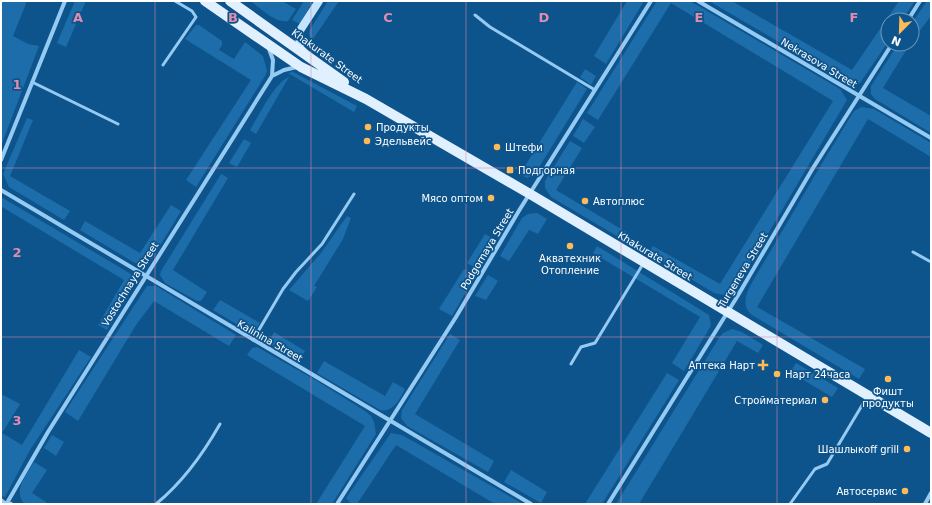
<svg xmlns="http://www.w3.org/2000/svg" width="932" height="505" font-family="'DejaVu Sans',sans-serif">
<rect width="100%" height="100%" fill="#0e548c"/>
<path fill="#1c6daa" d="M1 1H27L13 36 28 44 39 46 1 146Z
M75 1H86L66 47 57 43Z
M250 1H282L296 9 288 21C275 24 261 8 250 1Z
M304 1H313L300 24 292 20Z
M328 1H339L311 42 310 41 309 31Z
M627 1H644L606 64 594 56Z
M657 1H690L840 89 847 100 736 288 724 295 714 293 648 253 653 246 720 284 833 101 671 3 598 120 587 113Z
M709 1H732L852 70 899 1H915L902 20H888V42L860 83 854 86Z
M927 1H931V16L912 41V23Z
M196 25H199L222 41V45L219 50 234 59 245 42 263 56 267 71 265 76 196 187 186 180 251 80 185 39Z
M898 44H910L883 88 931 116V133L875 99 871 94V86Z
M585 69 596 76 591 85 580 77Z
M293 72 357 106 354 112 288 73Z
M289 77 256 134 250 130C259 116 274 83 289 77Z
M577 82 587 89 535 174 527 178 520 174Z
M861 107 874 109 931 143V157L868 119 757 307 865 369 859 379 752 315C742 307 745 297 750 286L818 170 854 111Z
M27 118 33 120 10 176 70 211 64 220 9 187 3 174Z
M583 119 595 127 584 143 573 136Z
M244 139 251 143 237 167 229 163Z
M570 141 582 148 556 190 626 232 622 239 551 197 545 188V181Z
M221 174 228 178 173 270 207 292 201 301H197L165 283 160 275 161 271Z
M1 197 131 274 135 284 107 330 98 325 124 280 2 207 1 209Z
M171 205 181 211 152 259 143 263H135L80 230 85 221 140 253Z
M537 213 547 219 538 234 529 230 509 261 500 256 522 218 528 214Z
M347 216 351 218 343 239 314 286 317 287 308 301 289 290 321 253Z
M485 234 496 240 479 270 467 263Z
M597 246 709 315 711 325 709 329 684 371 672 363 700 317 593 253Z
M464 269 475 276 452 316 439 309Z
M488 275 498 281 486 300 475 296Z
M147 286H156L236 335 229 346 154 301 136 325 78 421 65 412Z
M220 300 260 323 253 334 213 310Z
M732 329 742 332 763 345 758 353 737 341 639 504H616L719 338 723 333Z
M274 332 305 351 299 360 268 343Z
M450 334 460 340 415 414 494 461 488 472 407 426 401 418 402 410Z
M257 347 317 381 365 411 371 416 374 422 376 434 332 504H316L365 426 247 355 252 348Z
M79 350 91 357 30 450 5 497 1 496V394L20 404 2 433 22 445Z
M324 361 385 396 393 382 405 389C400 399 393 413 380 410L317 373Z
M796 363 838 388 832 397 790 372Z
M667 373 679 380 602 504H585Z
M391 433 402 435 523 504H495L396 445 357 504H351L346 498Z
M52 435 64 442 56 456 44 448Z
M34 462 47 470 32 493 49 504H24C13 489 26 476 34 462Z
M511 470 547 492 541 503 504 482Z"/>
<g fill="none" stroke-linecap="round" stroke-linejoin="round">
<path stroke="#95caf3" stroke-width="3" d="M475 15 490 27 595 90
M163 65 196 17 192 11 175 1
M32 82 118 124
M913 252 931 262
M253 340 283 289 296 272 322 244 354 194
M571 364 581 347 595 343 643 264
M156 504C183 482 203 454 220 424
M790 504 815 469 827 464 867 397"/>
<path stroke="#95caf3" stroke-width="4" d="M698 1 931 138
M908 20 920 1
M272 76 284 70 297 67
M1 160 65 1
M1 190 531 504
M1 500 6 504
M11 504 7 503 48 432 272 76 273 60 268 46
M337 504 456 317 520 209 651 1
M608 504 737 297 813 168 892 44
M925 504 931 493"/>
<path stroke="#c4e3fd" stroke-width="8" d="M299 32 319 1
M299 32 300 48 305 53"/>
<path stroke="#e1f0ff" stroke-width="10" d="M205 1 301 67 366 99 530 194 931 433
M230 1 344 82"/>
</g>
<path fill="none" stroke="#e08cad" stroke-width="1" stroke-opacity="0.55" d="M155 1V504M311 1V504M466 1V504M621 1V504M777 1V504M1 168H931M1 337H931"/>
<g fill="#ffbb57" stroke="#0e548c" stroke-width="1.5">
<circle cx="368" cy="127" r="4"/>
<circle cx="367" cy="141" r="4"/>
<circle cx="497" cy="147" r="4"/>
<rect x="506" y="166" width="8" height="8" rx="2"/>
<circle cx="491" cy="198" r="4"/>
<circle cx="585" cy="201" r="4"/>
<circle cx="570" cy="246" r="4"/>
<path d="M761 359h4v4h4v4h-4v4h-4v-4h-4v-4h4z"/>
<circle cx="777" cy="374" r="4"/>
<circle cx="888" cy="379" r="4"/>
<circle cx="825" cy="400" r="4"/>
<circle cx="907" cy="449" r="4"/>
<circle cx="905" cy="491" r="4"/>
</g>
<g text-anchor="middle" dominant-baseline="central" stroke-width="3.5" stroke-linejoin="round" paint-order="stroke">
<g font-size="10" fill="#fff" stroke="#0e548c">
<text transform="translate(327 56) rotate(36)">Khakurate Street</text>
<text transform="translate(819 63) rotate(31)">Nekrasova Street</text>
<text transform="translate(487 249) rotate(-59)">Podgornaya Street</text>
<text transform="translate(655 256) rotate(31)">Khakurate Street</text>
<text transform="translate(743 270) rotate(-59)">Turgeneva Street</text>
<text transform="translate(130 284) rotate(-58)">Vostochnaya Street</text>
<text transform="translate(270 341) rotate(30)">Kalinina Street</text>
</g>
<g font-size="10" fill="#fff" stroke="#0e548c" text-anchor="start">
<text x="376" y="127">Продукты</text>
<text x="375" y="141">Эдельвейс</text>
<text x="505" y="147">Штефи</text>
<text x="518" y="170">Подгорная</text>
<text x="483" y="198" text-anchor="end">Мясо оптом</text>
<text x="593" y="201">Автоплюс</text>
<text x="570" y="258" text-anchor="middle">Акватехник<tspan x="570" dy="12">Отопление</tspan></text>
<text x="755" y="365" text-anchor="end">Аптека Нарт</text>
<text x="785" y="374">Нарт 24часа</text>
<text x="888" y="391" text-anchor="middle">Фишт<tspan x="888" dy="12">продукты</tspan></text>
<text x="817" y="400" text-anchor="end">Стройматериал</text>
<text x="899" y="449" text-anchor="end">Шашлыкоff grill</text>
<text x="897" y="491" text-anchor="end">Автосервис</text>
</g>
</g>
<g font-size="13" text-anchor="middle" font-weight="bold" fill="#e08cad" stroke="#0e548c" stroke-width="3.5" stroke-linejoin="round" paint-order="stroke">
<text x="78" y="22">A</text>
<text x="233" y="22">B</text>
<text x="388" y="22">C</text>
<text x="544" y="22">D</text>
<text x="699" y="22">E</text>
<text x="854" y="22">F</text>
<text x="17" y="89">1</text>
<text x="17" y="257">2</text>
<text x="17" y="425">3</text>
</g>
<rect width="932" height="505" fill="none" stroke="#ffffff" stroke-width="4"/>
<g transform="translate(900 32) rotate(203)"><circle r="19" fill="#0e548c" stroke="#6e98ba"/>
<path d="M0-3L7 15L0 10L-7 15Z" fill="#ffbb57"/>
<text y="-6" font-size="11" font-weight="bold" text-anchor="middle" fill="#ffffff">N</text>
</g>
</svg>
